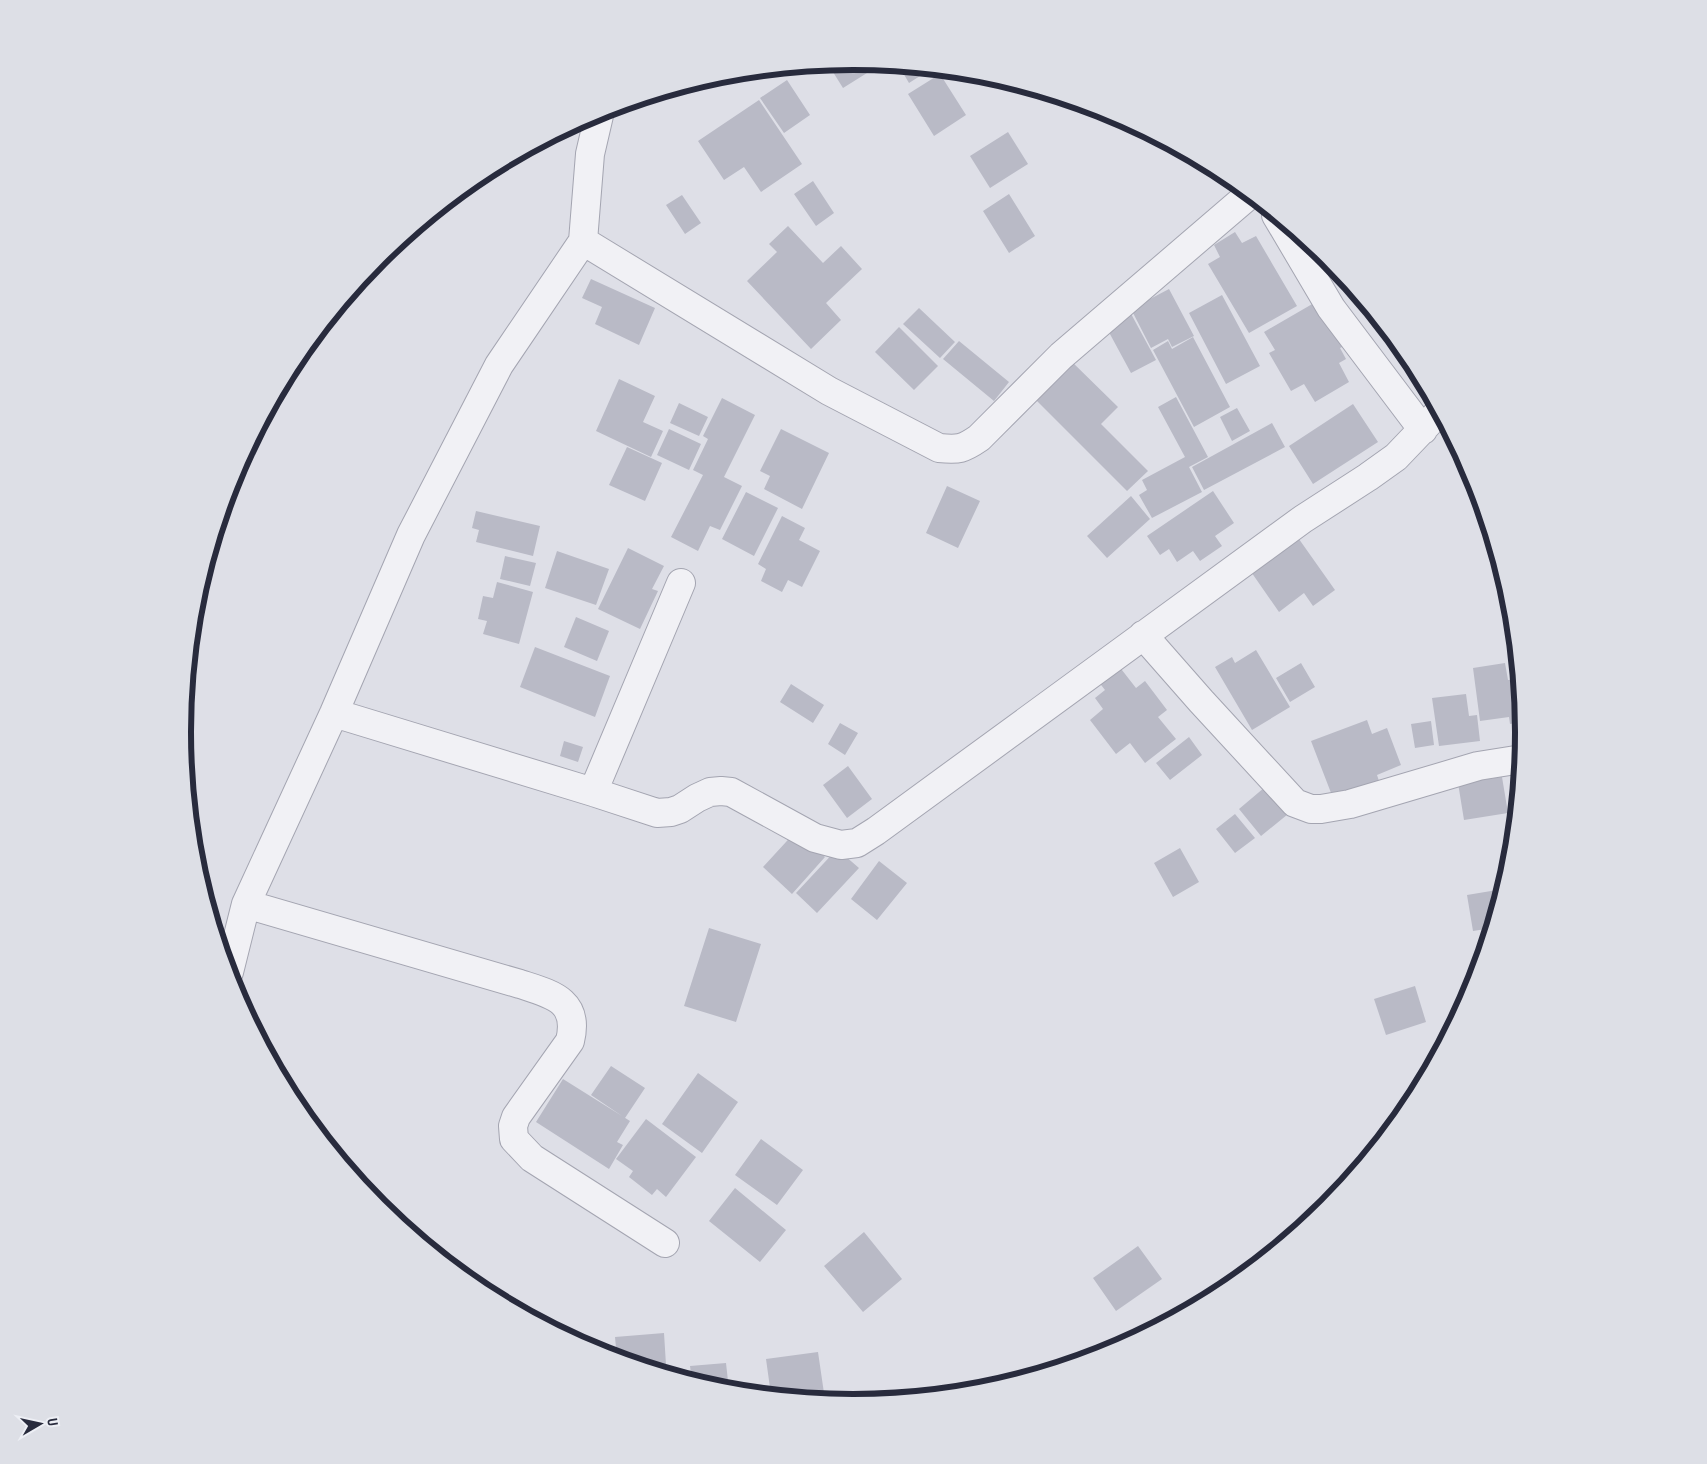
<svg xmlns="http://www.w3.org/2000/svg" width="1707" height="1464" font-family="'PT Sans Narrow',sans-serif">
<rect width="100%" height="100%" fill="#dedfe7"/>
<path fill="#b9bac6" d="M854 61 872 63 875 68 843 88 828 64Z
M899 66 931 69 909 83Z
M940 74 966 115 934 136 908 94Z
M787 80 810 115 784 133 760 98Z
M759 100 802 164 761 192 744 167 724 180 698 141Z
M1008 132 1028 164 990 188 970 156Z
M813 181 834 213 816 226 794 194Z
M1009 194 1035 236 1009 253 983 211Z
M682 195 701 223 685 234 666 205Z
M788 226 823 263 841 246 862 269 826 303 841 320 811 349 747 281 777 252 769 244Z
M1235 232 1242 243 1256 236 1297 306 1249 333 1208 264 1220 257 1214 245Z
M591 279 655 308 639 345 595 324 602 307 582 298Z
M1169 289 1194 336 1172 347 1168 339 1151 348 1131 309Z
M1222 295 1260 366 1226 384 1189 313Z
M1314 303 1346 345 1340 348 1346 359 1339 363 1349 382 1315 402 1304 384 1291 391 1269 353 1275 350 1264 332Z
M919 308 955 342 940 358 903 324Z
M1129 310 1156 360 1131 373 1104 323Z
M899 327 938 366 914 390 875 352Z
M1193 337 1230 407 1194 427 1153 350 1168 341 1172 349Z
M959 341 1009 382 994 401 943 359Z
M1067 357 1118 407 1101 424 1148 471 1127 491 1030 394Z
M619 379 655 396 643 422 663 431 651 457 596 431Z
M1176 397 1208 457 1189 467 1202 492 1152 518 1139 495 1147 490 1142 480 1185 457 1158 407Z
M722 398 755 415 724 477 742 486 720 530 710 526 698 551 671 537 703 475 693 470 708 439 703 436Z
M679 403 708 417 699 436 670 423Z
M1353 404 1378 442 1313 484 1289 446Z
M1237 408 1250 431 1232 441 1220 417Z
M1272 423 1285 447 1204 490 1192 467Z
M669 429 701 444 689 470 657 455Z
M781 429 829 453 802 509 764 489 770 476 760 471Z
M627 447 662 463 645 501 609 485Z
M947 486 980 501 958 548 926 533Z
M1213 491 1234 523 1215 536 1222 546 1200 561 1193 551 1177 562 1169 549 1160 555 1147 536Z
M746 492 778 508 754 556 722 539Z
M1131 496 1150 519 1107 558 1087 536Z
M476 511 540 526 533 556 476 542 479 530 472 528Z
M782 516 805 528 799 540 820 551 802 587 788 580 782 592 761 581 766 569 758 564Z
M1294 532 1335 590 1313 606 1304 593 1279 612 1247 566Z
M628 548 664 566 652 589 658 591 640 629 598 609Z
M557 551 609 569 596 605 545 588Z
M505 556 536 563 530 586 500 579Z
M497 582 533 592 519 644 483 634 487 621 478 619 483 596 493 598Z
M576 617 609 631 597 661 564 647Z
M535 647 610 676 595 717 520 687Z
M1256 650 1290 707 1252 730 1215 667 1232 657 1235 663Z
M1301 663 1315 687 1290 702 1276 678Z
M1505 663 1508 680 1519 679 1523 722 1510 724 1509 717 1480 721 1473 668Z
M1118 665 1136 688 1145 681 1167 710 1158 717 1176 739 1145 763 1130 743 1116 754 1090 720 1103 709 1095 698 1105 690 1098 681Z
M791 684 824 705 813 723 780 702Z
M1466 694 1469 716 1477 715 1480 741 1439 746 1432 698Z
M1367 720 1372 734 1387 728 1401 765 1377 775 1379 781 1333 798 1311 741Z
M1431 721 1434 745 1415 748 1411 724Z
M840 723 858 733 845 755 828 744Z
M1189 737 1202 755 1170 780 1156 763Z
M564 741 583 747 578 762 560 756Z
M848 766 872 799 847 818 823 785Z
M1502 777 1508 813 1464 820 1458 783Z
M1271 782 1293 810 1261 836 1239 809Z
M1235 814 1255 838 1235 853 1216 829Z
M797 830 825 857 792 894 763 867Z
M1180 848 1199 882 1173 897 1154 863Z
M837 849 859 868 817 913 796 893Z
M879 861 907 883 877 920 851 899Z
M1503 889 1492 928 1473 931 1467 895Z
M709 928 761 944 736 1022 684 1006Z
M1415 986 1426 1022 1386 1035 1374 999Z
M611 1066 645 1088 625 1118 591 1095Z
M698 1073 738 1102 702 1153 662 1124Z
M563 1079 630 1121 617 1142 623 1145 609 1169 536 1122Z
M646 1119 696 1157 666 1197 657 1189 652 1195 629 1177 633 1171 616 1159Z
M761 1139 803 1170 777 1205 735 1175Z
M735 1188 786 1230 760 1262 709 1221Z
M864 1232 902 1279 863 1312 824 1266Z
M1138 1246 1162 1279 1116 1311 1093 1278Z
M664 1333 666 1365 646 1367 617 1358 615 1337Z
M818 1352 825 1400 771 1395 766 1359Z
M726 1363 729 1390 692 1381 690 1366Z
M680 1368 681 1377 660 1371Z"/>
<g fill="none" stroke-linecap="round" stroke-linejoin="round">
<g stroke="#a4a5b1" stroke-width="30">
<path id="minor" d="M1276 215 1331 308 1423 430
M583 241 829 391 939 448C959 450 963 449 979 438L1061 356 1250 194
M1143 635 1201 701 1295 803 1311 809H1321L1350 804 1478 766 1522 759
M334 713 593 792 657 813 671 812 680 809 697 798 710 792 721 791 731 792 815 838 841 845 857 843 876 831 1303 519 1368 477 1396 457 1439 412
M593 792 681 583
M246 904 520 984C551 994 580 1000 570 1041L516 1117 513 1126 514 1139 532 1158 665 1243
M229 972 246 904 334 713 411 535 499 365 583 241 590 154 600 111"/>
</g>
<use href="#minor" stroke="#f1f1f5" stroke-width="28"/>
</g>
<path d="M0 0H1707V1464H0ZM191 732a662 662 0 1 1 1324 0a662 662 0 1 1-1324 0Z" fill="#dddfe6" fill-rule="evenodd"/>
<path fill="none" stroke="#282b3d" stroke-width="6" d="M191 732a662 662 0 1 1 1324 0a662 662 0 1 1-1324 0Z"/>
<g transform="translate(40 1424) rotate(81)" stroke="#edeff5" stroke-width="4" paint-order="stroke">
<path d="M0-4L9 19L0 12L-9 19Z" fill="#282b3d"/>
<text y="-8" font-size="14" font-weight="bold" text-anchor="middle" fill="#282b3d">U</text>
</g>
</svg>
